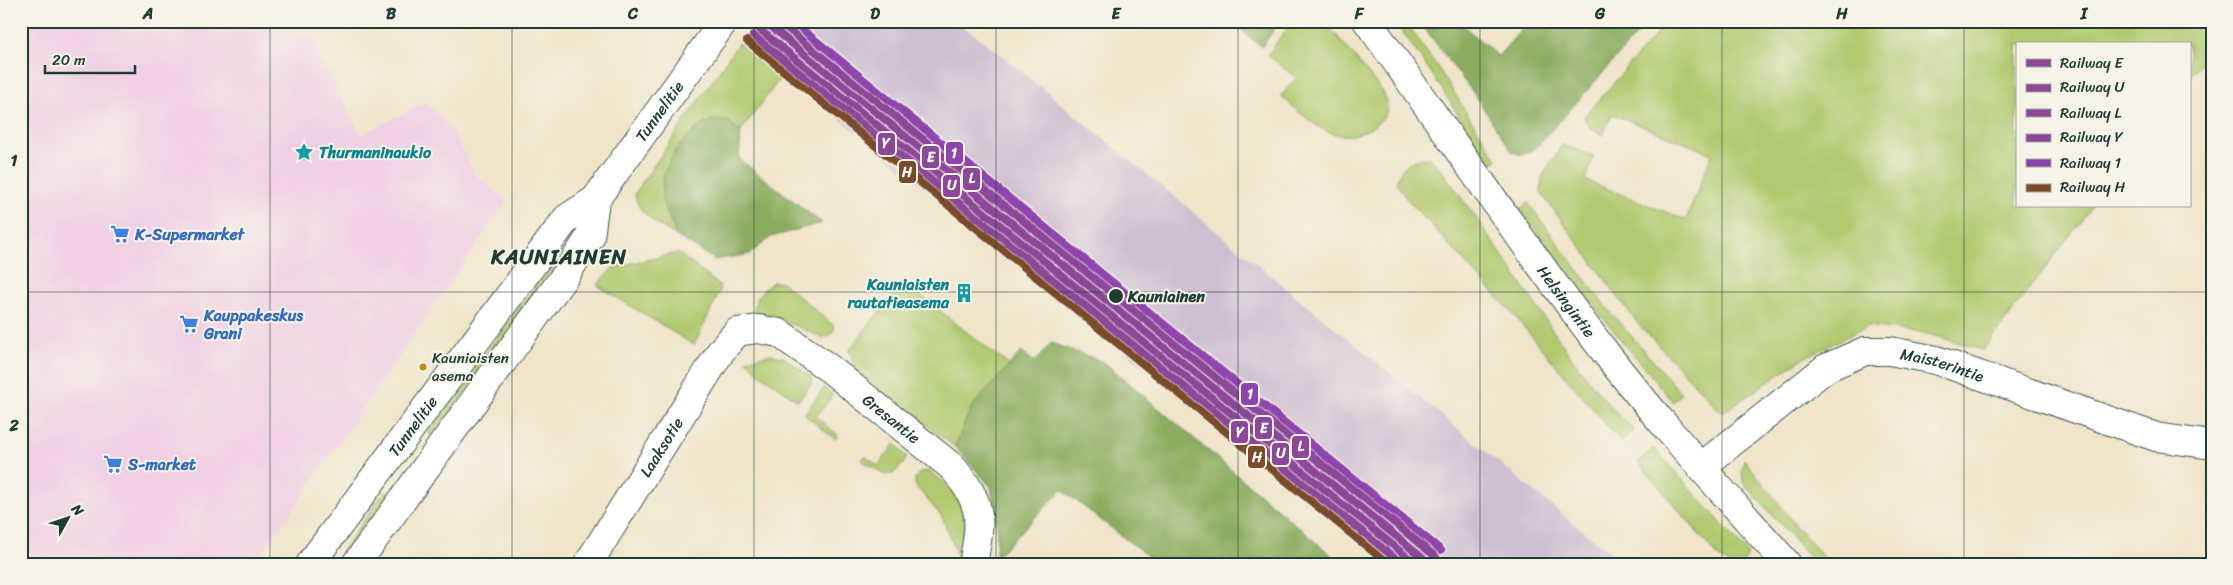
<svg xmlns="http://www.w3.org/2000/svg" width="2233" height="585" font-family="Sriracha,sans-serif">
<rect width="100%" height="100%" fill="#f7f3e8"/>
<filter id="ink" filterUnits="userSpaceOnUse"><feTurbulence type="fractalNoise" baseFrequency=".02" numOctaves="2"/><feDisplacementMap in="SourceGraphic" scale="10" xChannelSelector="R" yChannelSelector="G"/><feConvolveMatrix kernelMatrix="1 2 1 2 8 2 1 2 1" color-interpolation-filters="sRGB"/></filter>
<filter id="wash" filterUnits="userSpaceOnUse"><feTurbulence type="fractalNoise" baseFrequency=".0096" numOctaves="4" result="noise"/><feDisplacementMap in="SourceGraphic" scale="20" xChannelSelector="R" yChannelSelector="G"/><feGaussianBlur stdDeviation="1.12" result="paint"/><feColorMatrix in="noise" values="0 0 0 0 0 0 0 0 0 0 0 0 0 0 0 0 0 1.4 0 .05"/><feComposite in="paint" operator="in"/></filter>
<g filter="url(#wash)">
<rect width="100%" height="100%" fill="#f0e4c9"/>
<path fill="#f0d0e4" d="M21 21H251L310 37 361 135 426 102 451 129 475 175 507 201 255 564H21Z"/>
<path fill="#cebed1" d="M791 21H956L999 53 1574 524 1626 564H1386L784 73 739 42 772 47Z"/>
<path fill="#b0c96e" stroke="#688351" d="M1292 21H1322L1334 32 1383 92C1389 106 1389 115 1376 124 1338 153 1310 121 1281 96L1296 78 1268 55Z
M1395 21H1405L1438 68 1497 160 1490 164 1432 74Z
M1668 21H2198C2221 51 2209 51 2189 77V44H2017V206H2092L1983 350 1924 333 1868 326 1802 359 1722 413 1639 325 1541 193 1542 177 1562 145 1594 156 1585 180 1686 220 1712 154 1612 114 1603 135 1590 128 1584 117Z
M739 42 784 73 741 131 727 121 662 201 677 236C660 226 636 214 635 193Z
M1429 158 1439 167C1466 204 1493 241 1518 279 1553 331 1588 387 1634 430L1621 442 1511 312 1406 198 1396 183C1400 165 1412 159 1429 158Z
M1528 203 1605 306 1681 393 1673 402 1599 313 1520 209Z
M678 253 719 285 720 291 694 345 597 285 614 267Z
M549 267 556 270 433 435H430L429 431Z
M773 282H782L834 326V330L830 335 822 338C800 326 783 320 758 318 748 306 762 289 773 282Z
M903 282 1010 366 971 408 955 447 856 371 849 350Z
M771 354 785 358 812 378 813 382 798 401 758 372 746 360Z
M824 388 833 395 816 417 838 435 835 439 806 416V412Z
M895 444 907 457 903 464 893 474H884L861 460 865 456 878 466Z
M1654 448 1746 551 1748 555 1744 562 1731 564 1720 559 1638 462Z
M1744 459 1796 526 1830 564H1816L1743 482 1742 471Z
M929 471C963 495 970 515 961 554L957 555 942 517 915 485V479L920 472Z
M385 491 390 494 342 564H333Z"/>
<path fill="#8cad61" stroke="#56754a" d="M1230 21H1280L1262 47Z
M1419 21H1458L1498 56 1529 21H1649L1533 151 1522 155 1512 152 1472 91Z
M712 120 727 121 741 131 739 159 822 223 771 237 750 254 715 260 677 236 662 201 663 175 676 149 698 127Z
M1051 343 1104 362 1342 564H1158L1062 490 996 557 997 524 991 487 955 447 971 408 1021 352 1035 362Z"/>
</g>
<g filter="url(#ink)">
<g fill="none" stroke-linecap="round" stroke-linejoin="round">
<g stroke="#3e564a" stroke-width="30">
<g id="minor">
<path id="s1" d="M1701 467 1826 368 1865 351H1890L1936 360 2156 437 2212 445"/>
<path id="s2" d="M588 564 721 351 737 332 758 329 779 333 830 369 952 467C983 503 982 518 973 564"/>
</g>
</g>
<g stroke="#3e564a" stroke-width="30">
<g id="secondary">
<path id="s3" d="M1367 21C1447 131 1522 245 1605 352 1662 426 1725 494 1787 564"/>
</g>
</g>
<g stroke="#3e564a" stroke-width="30">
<g id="primary">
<path id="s4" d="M310 564 567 218 595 200 724 21"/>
<path d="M356 564 564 277 590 237 595 200"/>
</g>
</g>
<use href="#minor" stroke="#fff" stroke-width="28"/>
<use href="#secondary" stroke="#fff" stroke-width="28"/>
<use href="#primary" stroke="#fff" stroke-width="28"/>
<g stroke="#f7f3e8" stroke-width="11">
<path id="rail-1" d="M764 21 1430 564"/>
</g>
<g stroke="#f7f3e8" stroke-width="11">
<path id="rail-2" d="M758 28 1416 564"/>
</g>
<g stroke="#f7f3e8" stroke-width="11">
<path id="rail-3" d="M778 21 1436 557"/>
</g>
<g stroke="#f7f3e8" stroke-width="11">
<path id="rail-4" d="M753 35 1402 564"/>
</g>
<g stroke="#f7f3e8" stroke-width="11">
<path id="rail-5" d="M792 21 1441 550"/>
</g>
<g stroke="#f7f3e8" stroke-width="11">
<path id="rail-6" d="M747 41 1388 564"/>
</g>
<use href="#rail-1" stroke="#8c4799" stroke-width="8"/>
<use href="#rail-2" stroke="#8c4799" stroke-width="8"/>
<use href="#rail-3" stroke="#8c4799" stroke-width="8"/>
<use href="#rail-4" stroke="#8c4799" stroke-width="8"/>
<use href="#rail-5" stroke="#8e44ad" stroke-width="8"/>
<use href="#rail-6" stroke="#7a4b2a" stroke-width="8"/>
</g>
</g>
<path fill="none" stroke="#1f3d34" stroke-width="1" stroke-opacity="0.55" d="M270 21V564M512 21V564M754 21V564M996 21V564M1238 21V564M1480 21V564M1722 21V564M1964 21V564M21 292H2212"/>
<defs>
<g id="sight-bare" transform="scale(1.5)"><path d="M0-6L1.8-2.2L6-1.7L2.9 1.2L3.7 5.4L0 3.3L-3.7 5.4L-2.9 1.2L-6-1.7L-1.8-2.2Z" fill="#0f9aa8" stroke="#f7f3e8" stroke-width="2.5" paint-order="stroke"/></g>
<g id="supermarket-bare" transform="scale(1.5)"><path d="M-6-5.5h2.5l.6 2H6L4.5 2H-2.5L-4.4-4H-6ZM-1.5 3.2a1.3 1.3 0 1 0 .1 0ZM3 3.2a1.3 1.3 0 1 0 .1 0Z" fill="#3f7fe0" stroke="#f7f3e8" stroke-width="2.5" paint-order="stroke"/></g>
<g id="building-bare" transform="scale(1.5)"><path d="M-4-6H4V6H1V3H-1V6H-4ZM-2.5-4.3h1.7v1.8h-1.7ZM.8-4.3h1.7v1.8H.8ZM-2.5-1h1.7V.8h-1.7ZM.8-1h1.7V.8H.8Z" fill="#0f9aa8" stroke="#f7f3e8" stroke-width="2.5" paint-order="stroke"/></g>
</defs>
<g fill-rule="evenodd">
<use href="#sight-bare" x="304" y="152"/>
<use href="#supermarket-bare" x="120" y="234"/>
<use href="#building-bare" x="964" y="293"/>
<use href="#supermarket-bare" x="189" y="324"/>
<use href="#supermarket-bare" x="113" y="464"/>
</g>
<circle fill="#1f3d34" stroke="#f7f3e8" stroke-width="2" cx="1116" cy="296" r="8"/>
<circle fill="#c18c0d" stroke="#f7f3e8" stroke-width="2" cx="423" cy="367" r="4.5"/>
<g text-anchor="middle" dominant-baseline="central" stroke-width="4" stroke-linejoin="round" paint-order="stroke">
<g font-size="15" fill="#1f3d34" stroke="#f7f3e8" text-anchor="start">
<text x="432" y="358">Kauniaisten<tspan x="432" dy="18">asema</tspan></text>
</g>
<g font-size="16" fill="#1f3d34" stroke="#f7f3e8">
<text stroke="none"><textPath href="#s4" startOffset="574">Tunnelitie</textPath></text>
<text stroke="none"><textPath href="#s3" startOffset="344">Helsingintie</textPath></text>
<text stroke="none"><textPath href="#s1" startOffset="281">Maisterintie</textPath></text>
<text stroke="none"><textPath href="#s2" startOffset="460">Gresantie</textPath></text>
<text stroke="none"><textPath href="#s4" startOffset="172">Tunnelitie</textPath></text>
<text stroke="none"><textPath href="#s2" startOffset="138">Laaksotie</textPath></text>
</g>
<g font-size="16" font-weight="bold" fill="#0d838f" stroke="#f7f3e8" text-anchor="start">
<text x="319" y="152">Thurmaninaukio</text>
<text x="949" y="284" text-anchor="end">Kauniaisten<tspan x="949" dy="18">rautatieasema</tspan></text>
</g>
<g font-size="16" font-weight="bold" fill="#366cbe" stroke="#f7f3e8" text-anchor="start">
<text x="135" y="234">K-Supermarket</text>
<text x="204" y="315">Kauppakeskus<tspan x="204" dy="18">Grani</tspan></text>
<text x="128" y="464">S-market</text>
</g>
<g font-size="16" font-weight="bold" fill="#1f3d34" stroke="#f7f3e8" text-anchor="start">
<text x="1128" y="296">Kauniainen</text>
</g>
<g font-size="21" font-weight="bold" letter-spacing="1" fill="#1f3d34" stroke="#f7f3e8">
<text x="559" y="257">KAUNIAINEN</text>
</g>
</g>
<g stroke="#f7f3e8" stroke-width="2">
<rect x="877" y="132" width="19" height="24" rx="5" fill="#8c4799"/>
<rect x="945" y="141" width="19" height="24" rx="5" fill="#8e44ad"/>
<rect x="921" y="145" width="19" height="24" rx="5" fill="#8c4799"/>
<rect x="898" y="160" width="19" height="24" rx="5" fill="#7a4b2a"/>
<rect x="962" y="167" width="19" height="24" rx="5" fill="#8c4799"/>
<rect x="942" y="174" width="19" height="24" rx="5" fill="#8c4799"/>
<rect x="1240" y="382" width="19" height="24" rx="5" fill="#8e44ad"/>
<rect x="1254" y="416" width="19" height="24" rx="5" fill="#8c4799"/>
<rect x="1230" y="420" width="19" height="24" rx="5" fill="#8c4799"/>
<rect x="1291" y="435" width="19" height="24" rx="5" fill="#8c4799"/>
<rect x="1271" y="442" width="19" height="24" rx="5" fill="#8c4799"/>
<rect x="1247" y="445" width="19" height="24" rx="5" fill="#7a4b2a"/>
</g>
<g font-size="14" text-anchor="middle" font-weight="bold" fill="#fff">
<text x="886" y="148">Y</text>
<text x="954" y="158">1</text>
<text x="931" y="162">E</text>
<text x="907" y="177">H</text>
<text x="972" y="183">L</text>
<text x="952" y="190">U</text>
<text x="1250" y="399">1</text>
<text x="1264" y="433">E</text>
<text x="1240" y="437">Y</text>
<text x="1301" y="451">L</text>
<text x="1281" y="458">U</text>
<text x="1257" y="462">H</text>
</g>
<rect width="2233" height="585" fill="none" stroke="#f7f3e8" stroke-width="55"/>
<rect x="2016" y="42" width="175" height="165" fill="#f7f3e8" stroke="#a1aaa0"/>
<rect x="2026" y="59" width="25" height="8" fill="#8c4799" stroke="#a1aaa0"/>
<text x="2060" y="68" font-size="15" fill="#1f3d34">Railway E</text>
<rect x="2026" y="84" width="25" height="8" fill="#8c4799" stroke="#a1aaa0"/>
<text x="2060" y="92" font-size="15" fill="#1f3d34">Railway U</text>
<rect x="2026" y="109" width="25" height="8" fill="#8c4799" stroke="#a1aaa0"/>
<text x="2060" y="118" font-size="15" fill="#1f3d34">Railway L</text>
<rect x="2026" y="134" width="25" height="8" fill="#8c4799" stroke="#a1aaa0"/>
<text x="2060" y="142" font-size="15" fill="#1f3d34">Railway Y</text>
<rect x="2026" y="159" width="25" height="8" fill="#8e44ad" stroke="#a1aaa0"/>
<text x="2060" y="168" font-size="15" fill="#1f3d34">Railway 1</text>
<rect x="2026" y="184" width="25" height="8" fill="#7a4b2a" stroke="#a1aaa0"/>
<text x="2060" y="192" font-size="15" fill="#1f3d34">Railway H</text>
<g transform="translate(68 518) rotate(50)" stroke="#f7f3e8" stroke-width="4" paint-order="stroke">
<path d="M0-4L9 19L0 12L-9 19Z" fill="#1f3d34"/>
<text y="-8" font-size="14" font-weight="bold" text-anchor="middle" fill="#1f3d34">N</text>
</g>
<path d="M45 65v8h90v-8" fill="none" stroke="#1f3d34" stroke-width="2.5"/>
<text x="52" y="65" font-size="15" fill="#1f3d34" stroke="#f7f3e8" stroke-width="4" paint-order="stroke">20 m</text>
<rect x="28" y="28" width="2178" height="530" fill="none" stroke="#1f3d34" stroke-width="2"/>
<g font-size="16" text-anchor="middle" font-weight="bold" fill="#1f3d34">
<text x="148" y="19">A</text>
<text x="391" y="19">B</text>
<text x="633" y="19">C</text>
<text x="875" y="19">D</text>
<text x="1116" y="19">E</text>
<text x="1359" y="19">F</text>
<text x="1600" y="19">G</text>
<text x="1842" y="19">H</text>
<text x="2084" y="19">I</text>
<text x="14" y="166">1</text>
<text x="14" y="431">2</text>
</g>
</svg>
